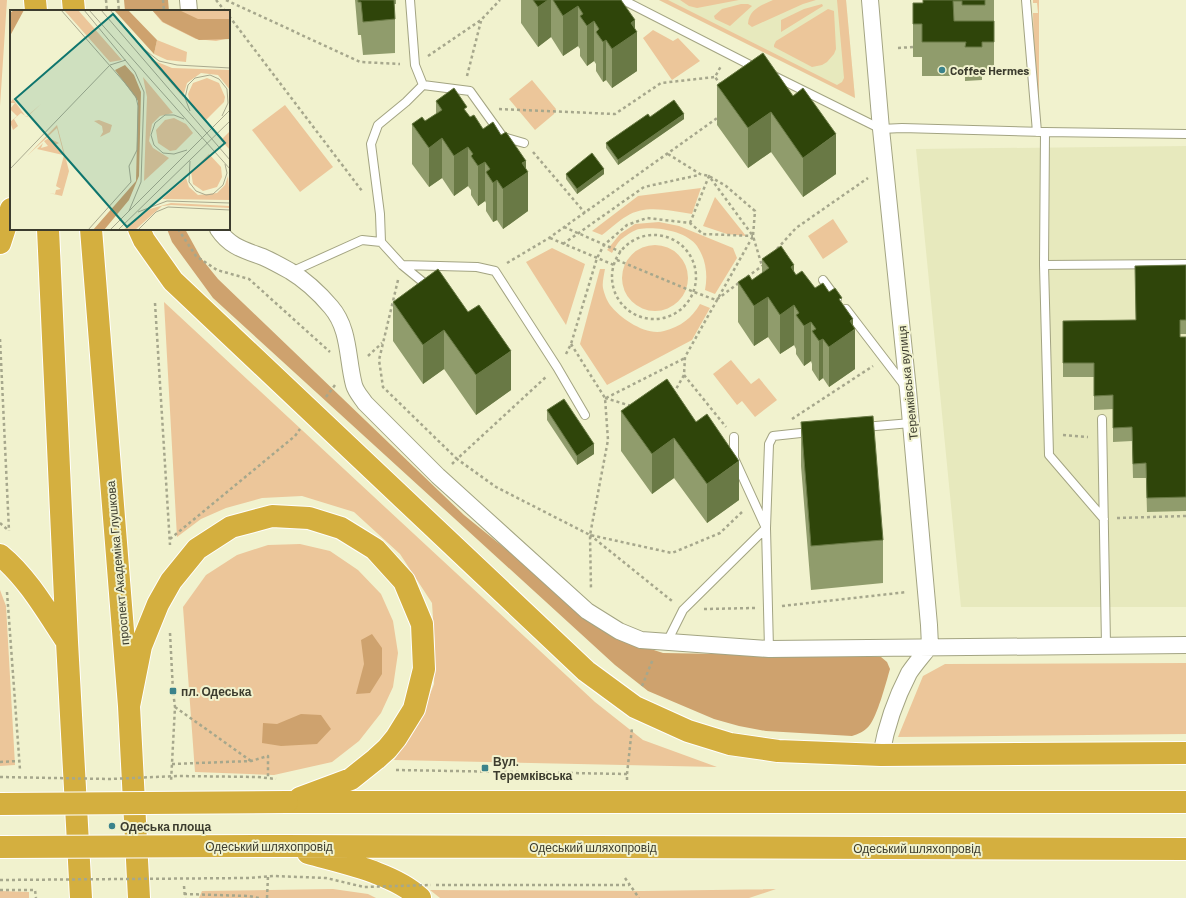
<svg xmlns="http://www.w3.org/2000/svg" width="1186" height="898" font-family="Barlow,sans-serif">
<rect width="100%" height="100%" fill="#f1f2ce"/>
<path fill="#e7e9bd" d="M659 0H846L855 98Z
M1186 146V607H961L916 149Z"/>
<path fill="#ecc69a" d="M0 0H7L0 106Z
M659 0H668L837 85 842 82 844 78 837 0H846L855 98Z
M680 0H739L697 8 689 6Z
M773 0H816L803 4 752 27 748 24C749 9 762 5 773 0Z
M1033 0H1039V107L1035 103 1033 13H1038L1037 3H1033Z
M741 4H748L752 6 730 26 715 19 714 16 722 9Z
M822 4 823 6 781 32V20L804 9Z
M828 9 834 11 836 49 834 54 827 62 822 65 812 67 774 47V45L776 41Z
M653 30 673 41 678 38 700 61 672 80 643 38Z
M532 80 556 109 554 114 535 130 509 99Z
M285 105 333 167 300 192 252 130Z
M701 188 692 214C672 211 645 204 627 216 618 221 610 229 602 235L592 231 638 196Z
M715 197 746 236 727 234 703 226Z
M833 219 848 242 823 259 808 236Z
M659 222 679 226 733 248 737 258 715 294 705 290C708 275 706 259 697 246 687 231 656 226 639 229 634 230 627 235 623 238 618 241 615 248 612 253L607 250 620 234 635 224Z
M622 278a33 33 0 1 1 66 0a33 33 0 1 1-66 0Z
M552 248 585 264 566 325 526 262Z
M600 269H605C604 275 602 283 603 288 604 293 607 301 610 305 621 319 646 336 664 331 680 327 692 318 700 304L710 308 692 340 607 385 580 344Z
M164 302 595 702 643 740 717 767 394 760 418 725 434 684 435 649 432 603 400 554 354 512 302 496 262 498 226 508 201 519 177 537Z
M731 360 751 384 759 378 777 400 755 417 742 401 737 405 713 374Z
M300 544 330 551 358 570 381 594 393 621 398 653 393 687 381 713 359 741 332 762 274 775 195 772 183 607 206 575 237 555 268 545Z
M0 590 6 606 15 765 0 766Z
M1186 663V734L898 737 923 676 945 664Z
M333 889 368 894 376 898H199L202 891Z
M776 889 749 898H440L430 890 643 891Z
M0 891 29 892V898H0Z"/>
<path fill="#cea26e" d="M124 0H168L169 11H125Z
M167 229H185L201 258 218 279 464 515 614 637 663 653 881 657 887 662 890 669C886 683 877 717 869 726 864 732 858 734 852 736L766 731 739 726 714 719 648 691 615 665 213 298 172 242Z
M372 634 382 648V674L370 693 356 694 364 664 361 640Z
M301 714 321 715 331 729 317 744 281 746 262 743 263 723 277 724Z"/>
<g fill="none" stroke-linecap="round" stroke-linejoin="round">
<g stroke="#a3a482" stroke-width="10">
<path id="lane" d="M410 0 415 65 423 85 470 91 503 137 524 143
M623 0 756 68
M1026 0 1037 132
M774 76 881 129 902 128 1045 132 1186 134
M381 242 380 214 371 144 378 125 406 102 423 85
M402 265 477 267 495 271 557 367 585 415
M1044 265 1045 132
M291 272 362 240 381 242 402 265 429 287
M823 280 837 299
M846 309 905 386
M1102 419 1106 645
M864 427 911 423
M1104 519 1049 455 1044 265 1186 264
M668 643 669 638 683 610 766 528 734 458V437
M769 649 766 528 769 444 773 436 810 432"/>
</g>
<g stroke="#a3a482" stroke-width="18">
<path id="street" d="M188 0 189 11
M870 0 881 129 908 390 929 625 930 646C923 655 915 664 909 673 896 698 886 727 881 755
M218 229C230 247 244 250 263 257 272 261 281 266 290 271 305 280 320 294 331 307 350 329 347 359 354 385 356 392 361 397 365 403L438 476 587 611 619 631 641 640 769 649 1186 645"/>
</g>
<g stroke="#fff" stroke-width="24">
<path id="highway" d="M35 0 36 11
M73 0 74 11
M48 229 67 642 81 898
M91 229 129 706 139 898
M139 229 144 240 173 281 586 671 635 707 688 731 730 744 778 751 881 755 1186 753
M0 243 11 209
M0 555C28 578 47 612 67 642
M129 706 141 646 158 604 171 581 197 549 231 527 272 516 309 518 341 528 375 549 404 581 422 624 424 669 414 709 396 738 387 749 376 759 351 779 300 798
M287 802H1186
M282 846 1186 849
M308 853C343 863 394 873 420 898"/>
</g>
<path stroke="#a6a78c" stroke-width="2.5" stroke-dasharray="3 3" stroke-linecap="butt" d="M106 0 107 11
M118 0 119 11
M163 0 164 11
M216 0 225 11
M226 0 360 62 400 64
M229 16 362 191
M898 48 913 47
M428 56 481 20 500 0
M467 76 481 21
M721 85 715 77 721 66
M499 109 615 114 661 83 715 77
M533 152 585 213
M668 154 700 174 709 176 726 186 755 211 753 236 762 266
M690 223 709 176 753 236 685 357 684 375 726 427
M564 227 621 252
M178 229 196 256 217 270 249 279 330 352
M612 277a42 42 0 1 1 84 0a42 42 0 1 1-84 0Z
M550 238 614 265
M563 244 644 187 699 175
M777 249 796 228 868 178
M617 260 694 292 716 300 740 282
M507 263 549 238 720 116
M747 277 762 266H764
M398 280 379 360 383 387 457 459 547 376
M155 303 170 545
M0 339 9 531
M571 344 605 398 608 440 590 535 591 590
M566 354 571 344 597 258 604 245 627 225 647 218 690 223 703 234 753 236
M368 356 382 343
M673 393 675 391 684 375
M326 397 335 385
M605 398 631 406
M606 398 685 358
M792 419 873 366
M1063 435 1088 437
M452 464 457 459 496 487 590 535 672 553 720 533 743 511
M1117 518 1186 516
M0 523 8 530
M590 535 672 601
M170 539 295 436 300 429
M7 592 20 770
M782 606 907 592
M704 609 755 608
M170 633 173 691 175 707 171 782
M642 686 653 659
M175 707 251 761
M0 762 19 761
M172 764 251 761 268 756V778
M396 770 627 774
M258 777 276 779
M627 780V774L632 728
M625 878 639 898
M436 885H629
M184 886 185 898
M0 890H35L36 898
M184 894 249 896 259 898
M267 898 268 876"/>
<use href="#lane" stroke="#fff" stroke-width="8"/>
<use href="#street" stroke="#fff" stroke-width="16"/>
<use href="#highway" stroke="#d4af3f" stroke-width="22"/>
<g stroke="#fff" stroke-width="24" stroke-linecap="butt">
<path id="highway-bridge" d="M0 804 287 802
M0 847 282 846"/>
</g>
<path stroke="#a6a78c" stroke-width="2.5" stroke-dasharray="3 3" stroke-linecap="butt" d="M0 777 109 779 179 776 258 777
M0 880 249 878 274 876 326 878 364 887 431 885"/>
<use href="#highway-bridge" stroke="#d4af3f" stroke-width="22"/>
</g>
<path fill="#909c6c" d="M355 0H396V4H394L395 19V53L363 55 361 35H358Z
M521 0H621L635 28 637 71 612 88 606 80 603 82 596 71V64L594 61 587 66 580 56V49L578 46 563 56 551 37 538 47 521 23Z
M923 0H994V75H982V80L965 81V76H922V57H913V3H923Z
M763 53 836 174 803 197 771 152 748 168 717 125V85Z
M436 101 467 113 470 117 483 129 501 135 526 168 528 211 503 229 497 220 493 222 486 211V203L485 201 478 206 471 195V190L468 186 454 196 442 178 429 187 412 164V124L425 121 436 114Z
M650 117 684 119 618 165 606 148V143Z
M566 174H604L577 194 566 179Z
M762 259 794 272 796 275 815 288 829 292 842 303 853 326 855 369 829 387 823 378 819 381 812 370V364L811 361 804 366 796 354V349L794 345 780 354 768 337 754 346 738 322V282L752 280 762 273Z
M1186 265V334H1180V337H1186V511L1147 512 1146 478H1133L1132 441 1113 442V409L1094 410V377H1063V321L1136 320Z
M438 269 511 390 476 415 444 369 423 384 393 341V302Z
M667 379 739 500 707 523 674 478 652 494 621 451V411Z
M547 410 594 454 577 465 547 420Z
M801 422 883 540V583L811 590 801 466Z"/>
<path fill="#697945" d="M548 0H551V37L538 47V7Z
M578 6V46L563 56V16Z
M635 20V33L637 32V71L612 88V49L631 23Z
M594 21V61L587 66V26Z
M606 40V80L603 82V42Z
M771 112V152L748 168V128Z
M684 114V119L618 165V160Z
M836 134V174L803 197V158Z
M442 138V178L429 187V148Z
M468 147V186L454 196V156Z
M526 161V173L528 172V211L503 229V189L522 163Z
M485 162V201L478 206V166Z
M604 169V174L577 194V189Z
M497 180V220L493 222V183Z
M794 265V345L780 354V315L791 267Z
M768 297V337L754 346V306Z
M853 319V331L855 329V369L829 387V347L850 321Z
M811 322V361L804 366V326Z
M444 330V369L423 384V345Z
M823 339V378L819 381V341Z
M511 351V390L476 415V375Z
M674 438V478L652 494V454Z
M594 444V454L577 465V456Z
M739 461V500L707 523V484Z"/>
<path fill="#2f450a" stroke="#697945" d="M358 0H394L395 19 363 22 361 2H358Z
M533 0H548L538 7Z
M553 0H621L635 20 631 23 637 32 612 49 606 40 603 42 596 32 599 29 594 21 587 26 580 16 583 14 578 6 563 16Z
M923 0H985V5H962V1H953L954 21H994V42H982V47H965L966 42H922V24H913V3H923Z
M763 53 793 96 803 88 836 134 803 158 771 112 748 128 717 85Z
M454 88 467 107 464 109 470 117 474 115 483 129 493 122 501 135 506 132 526 161 522 163 528 172 503 189 497 180 493 183 486 172 490 169 485 162 478 166 471 156 473 154 468 147 454 156 442 138 429 148 412 124 422 117 425 121 442 110 436 101Z
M674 100 684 114 618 160 606 143 648 114 650 117Z
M592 153 604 169 577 189 566 174Z
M781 246 794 265 791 267 796 275 802 271 815 288 823 283 829 292 835 288 842 298 839 299 853 319 850 321 855 329 829 347 823 339 819 341 812 331 816 329 811 322 804 326 796 315 799 313 794 305 780 315 768 297 754 306 738 282 749 275 752 280 769 268 762 259Z
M1186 265V320H1180V337H1186V497L1147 498 1146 463 1133 464 1132 427 1113 428V395L1094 396V363H1063V321L1136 320 1135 266Z
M438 269 468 312 479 305 511 351 476 375 444 330 423 345 393 302Z
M667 379 696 422 707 414 739 461 707 484 674 438 652 454 621 411Z
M564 399 594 444 577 456 547 410Z
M873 416 883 540 811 546 801 422Z"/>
<g fill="#3b838b" stroke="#f1f2ce" stroke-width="1.5">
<circle cx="942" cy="70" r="4"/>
<rect x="169" y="687" width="8" height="8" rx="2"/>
<rect x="481" y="764" width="8" height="8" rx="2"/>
<circle cx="112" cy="826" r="4"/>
</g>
<g text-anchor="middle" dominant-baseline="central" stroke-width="4" stroke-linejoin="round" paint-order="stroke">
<g font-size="12" font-weight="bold" fill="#3c3c2e" stroke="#f1f2ce" text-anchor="start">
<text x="950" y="70">Coffee Hermes</text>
<text x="181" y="691">пл. Одеська</text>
<text x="493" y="761">Вул.<tspan x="493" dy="14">Теремківська</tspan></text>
<text x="120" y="826">Одеська площа</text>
</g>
<g font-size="12" fill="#3c3c2e" stroke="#f1f2ce">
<text transform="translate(907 383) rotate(-96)">Теремківська вулиця</text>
<text transform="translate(117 563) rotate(-95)">проспект Академіка Глушкова</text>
<text x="269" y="846">Одеський шляхопровід</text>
<text x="593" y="847">Одеський шляхопровід</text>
<text x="917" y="848">Одеський шляхопровід</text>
</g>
</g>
<g transform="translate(10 10)">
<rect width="220" height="220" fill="#f1f2ce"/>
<path d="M54 0H68L112 50 100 52ZM142 0H220V28L206 31 186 29 152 12ZM147 30 177 42 176 52 157 50 144 44ZM140 49 162 58 220 60V80L208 65 191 63 177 73 173 87ZM133 67 163 103 150 106 142 114 139 131 143 138 159 148 134 171 137 87ZM197 68 209 73 215 87 214 92 195 111 180 93 178 84 183 73ZM3 89 16 107 31 94 17 107 11 103 4 109 8 116 3 120 0 112 7 106 0 99 5 93H0ZM164 108 176 114 183 123 166 140 160 141 148 133 146 120 155 110ZM89 110 102 115 100 122 90 127 93 122 92 116 84 111ZM47 115 59 161 52 186 39 183 45 184 46 180 51 179 46 176 54 145 47 118 17 146ZM220 121V140L211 130ZM39 128 49 133 45 135 53 145 27 139 33 133 31 138 38 136 34 131ZM199 144 211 157 212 167 207 177 193 181 183 174 181 162ZM218 166 220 190 152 189 176 168 179 177 188 185 207 183 215 175ZM161 193 220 196V198L161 195 152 196 125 220H113L140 199Z" fill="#ecc69a"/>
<path d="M4 0H14L0 26V3ZM104 0H118L147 30 144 44ZM142 0H169L188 9H220V29L189 30 153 12ZM115 55 124 65 131 82 129 166 119 190 94 220H83L126 171 128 91 105 60Z" fill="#cea26e"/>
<path fill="none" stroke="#a9a98e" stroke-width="1" d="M51 0 115 73 126 87 128 96 127 140 119 156 121 172 78 220M74 0 125 62 134 82 131 172 119 201M79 0 220 159M91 0 220 150M100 0 134 39 149 51 167 55 220 58M180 101 175 88 178 75 185 68 200 65 209 69 217 79 218 93 212 106M174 109 164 105H155L145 113 141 125 144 135 153 143 164 144 177 140M180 151 179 172 186 181 196 185 203 184 213 175 217 163 215 154M0 159 100 55 116 50M128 202 157 191 220 193M100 220 220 100M108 220 220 111M128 220 146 202 158 197 220 200"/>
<path fill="#0f766e" fill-opacity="0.15" stroke="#0f766e" stroke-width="2" d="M103 4 215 133 117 217 5 89Z"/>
<rect width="220" height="220" fill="none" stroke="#3c3c2e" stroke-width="2"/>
</g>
</svg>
